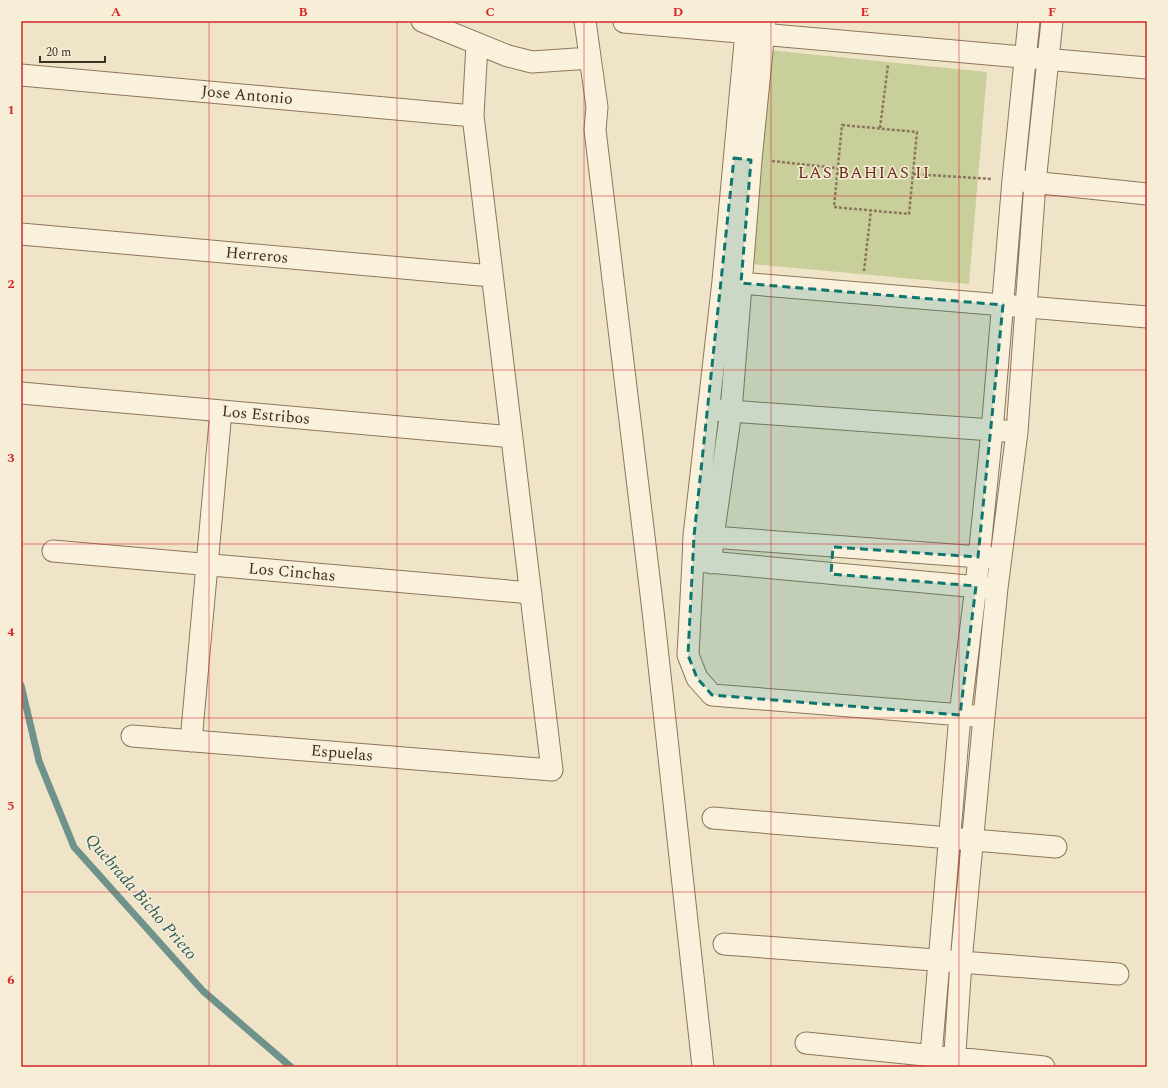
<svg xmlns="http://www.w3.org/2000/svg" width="1168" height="1088" font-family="Spectral,serif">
<rect width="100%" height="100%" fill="#f0e4c8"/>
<path fill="#c9cf9b" d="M768 50 987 72 969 284 750 264Z"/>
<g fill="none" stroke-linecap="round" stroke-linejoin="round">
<path stroke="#6f938a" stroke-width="7" d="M21 685 39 761 74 847 203 991 291 1067"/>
<g stroke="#8d765c" stroke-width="23">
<path id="minor" d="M422 21 508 56 532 62 590 58
M585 21 597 107 595 130 653 611 703 1067
M747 21 723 281 694 536 693 561 688 655 697 678 712 695 975 716
M624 22 1147 68
M21 75 473 116
M1022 181 1147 194
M21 234 492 276
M728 282 1147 317
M21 393 512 437
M717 410 1005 431
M699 536 993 558
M53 551 531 593
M698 561 989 588
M711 563 713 537 731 411 751 160 765 21
M132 736 552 770 473 116 477 44
M191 741 221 411
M713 818 1056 847
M724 944 1118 974
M806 1043 1044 1067
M930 1067 960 715 976 586 992 431 1013 180 1029 21
M954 1067 961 962 984 717 997 588 1017 432 1035 183 1052 21"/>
</g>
<path stroke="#8d765c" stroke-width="2.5" stroke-dasharray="3 2" stroke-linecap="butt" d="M842 125 917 132 909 214 834 207Z
M880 128 888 65
M772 161 837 168
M913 174 992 179
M864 271 871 210"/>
<use href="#minor" stroke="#faf1dc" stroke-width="21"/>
</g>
<path fill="#0f766e" fill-opacity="0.2" stroke="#0f766e" stroke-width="3" stroke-dasharray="8 5" stroke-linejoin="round" d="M734 158 751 160 741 283 1003 305 978 557 833 547 831 574 976 586 960 715 712 695 697 678 688 655 694 536Z"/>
<path fill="none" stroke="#d62828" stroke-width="1" stroke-opacity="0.55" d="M209 21V1067M397 21V1067M584 21V1067M771 21V1067M959 21V1067M21 196H1147M21 370H1147M21 544H1147M21 718H1147M21 892H1147"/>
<g text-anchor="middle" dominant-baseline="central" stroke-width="3" stroke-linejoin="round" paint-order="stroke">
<g font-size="16" fill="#3d2e20" stroke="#f7eed8">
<text transform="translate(247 95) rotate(5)">Jose Antonio</text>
<text transform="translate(257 255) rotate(5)">Herreros</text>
<text transform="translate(266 415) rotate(5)">Los Estribos</text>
<text transform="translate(292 572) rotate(5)">Los Cinchas</text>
<text transform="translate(342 753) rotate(5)">Espuelas</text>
</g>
<g font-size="17" letter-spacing="1" fill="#6b2e1e" stroke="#f7eed8">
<text x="864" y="173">LAS BAHIAS II</text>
</g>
<g font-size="17" font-style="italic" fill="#2f5d5a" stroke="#f7eed8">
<text transform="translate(141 897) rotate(49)">Quebrada Bicho Prieto</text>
</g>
</g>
<rect width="1168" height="1088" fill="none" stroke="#f7eed8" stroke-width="44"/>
<path d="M40 56v6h65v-6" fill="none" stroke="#3d2e20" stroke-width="2"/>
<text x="46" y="56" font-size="12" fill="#3d2e20" stroke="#f7eed8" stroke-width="3" paint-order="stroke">20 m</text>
<rect x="22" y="22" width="1124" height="1044" fill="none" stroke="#d62828" stroke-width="1.5"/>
<g font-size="13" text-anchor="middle" font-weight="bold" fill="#d62828">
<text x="116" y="16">A</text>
<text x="303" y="16">B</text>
<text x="490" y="16">C</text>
<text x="678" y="16">D</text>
<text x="865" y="16">E</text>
<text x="1052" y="16">F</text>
<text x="11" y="114">1</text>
<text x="11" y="288">2</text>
<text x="11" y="462">3</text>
<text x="11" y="636">4</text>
<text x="11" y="810">5</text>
<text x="11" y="984">6</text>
</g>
</svg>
